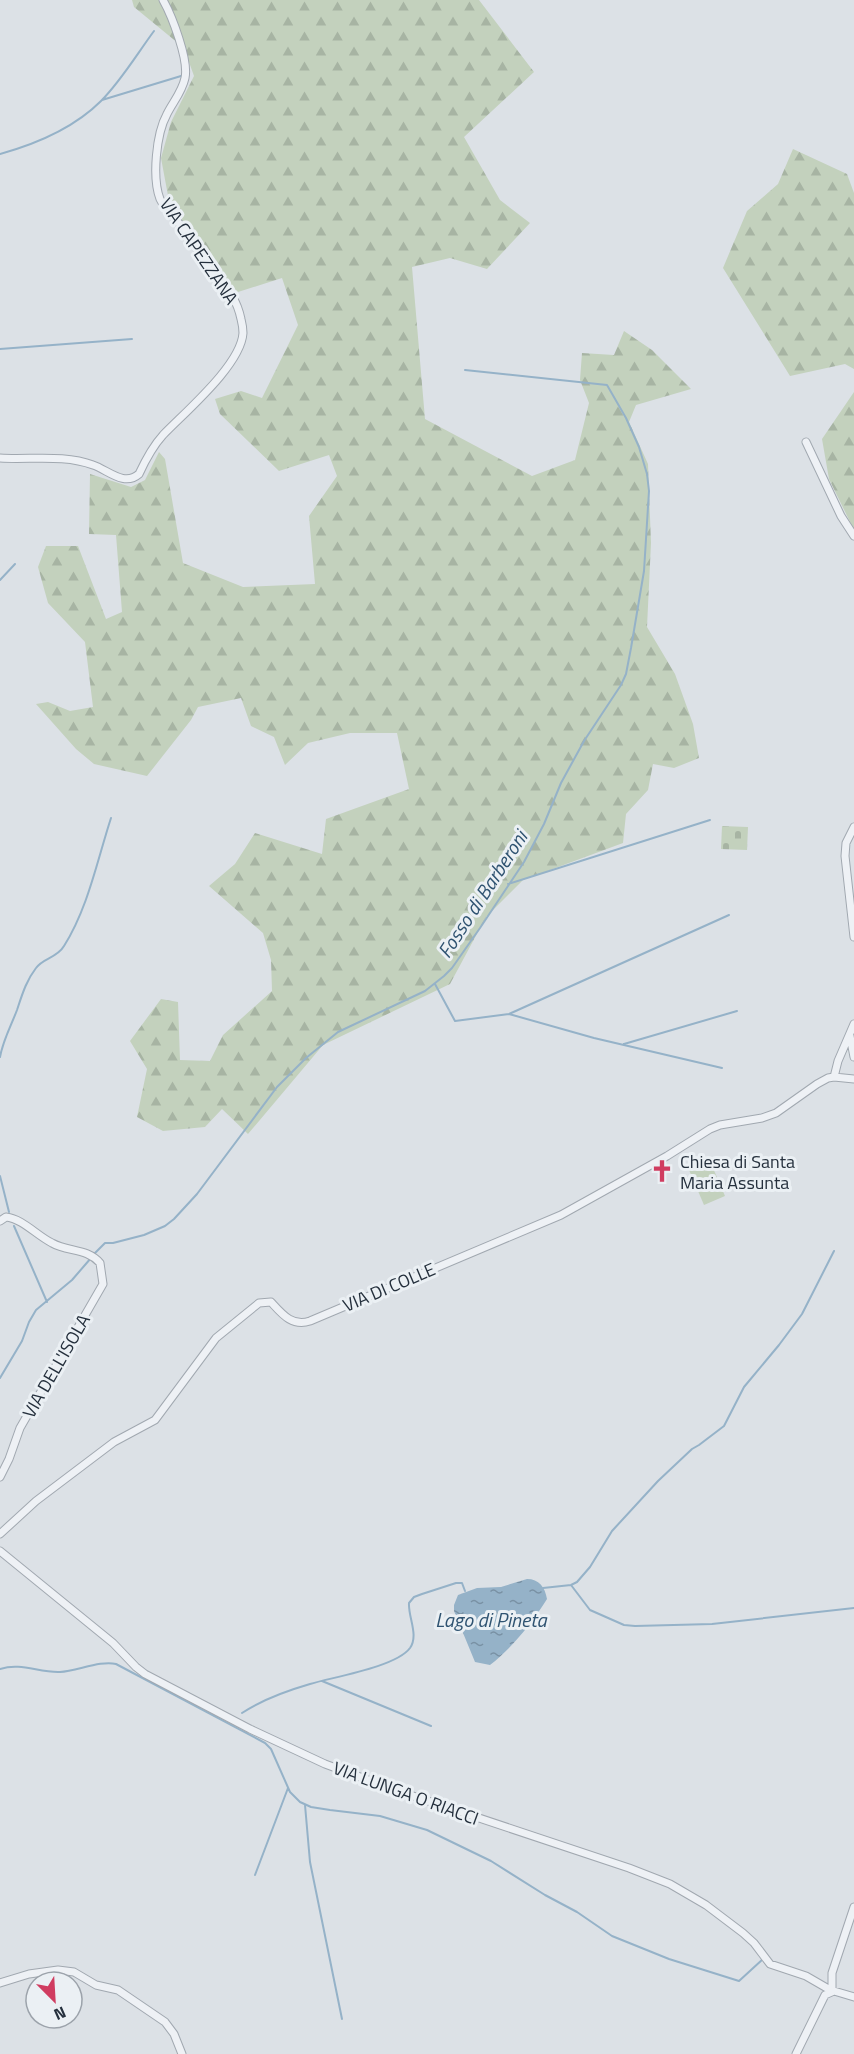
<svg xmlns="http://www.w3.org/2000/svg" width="854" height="2054" font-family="'Titillium Web',sans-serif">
<defs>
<pattern id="forest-firs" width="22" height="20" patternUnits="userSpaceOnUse" patternTransform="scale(1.5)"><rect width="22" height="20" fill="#c3d1bd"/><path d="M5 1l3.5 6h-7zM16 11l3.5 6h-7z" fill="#a7b4a3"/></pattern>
<pattern id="cemetery-stones" width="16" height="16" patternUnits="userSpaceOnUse" patternTransform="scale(1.5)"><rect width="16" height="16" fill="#c3d1bd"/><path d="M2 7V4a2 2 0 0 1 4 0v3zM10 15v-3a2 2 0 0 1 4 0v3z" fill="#a7b4a3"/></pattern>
<pattern id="water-ripples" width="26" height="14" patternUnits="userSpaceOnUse" patternTransform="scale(1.5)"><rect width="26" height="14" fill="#95b2c8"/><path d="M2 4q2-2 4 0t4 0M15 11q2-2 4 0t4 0" fill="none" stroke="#7991a4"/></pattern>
</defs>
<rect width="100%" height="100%" fill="#dce1e6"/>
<path fill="#c3d1bd" d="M710 1161 725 1196 704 1205 689 1170Z"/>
<path fill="url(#forest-firs)" d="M132 0H479L534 72 464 137 500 200 530 223 487 269 450 258 412 267 425 419 532 476 575 460 589 403 580 380 582 353 614 355 624 331 652 350 691 389 636 405 629 422 648 464 651 543 647 627 675 674 693 724 699 758 674 768 653 764 648 790 626 814 623 843 523 880 486 917 450 984 323 1045 248 1134 222 1109 205 1127 163 1131 137 1117 147 1069 130 1041 161 999 178 1002 180 1060 210 1061 223 1035 272 991 271 960 263 933 209 886 235 864 255 833 322 854 326 819 409 789 397 733H350L308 743 285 765 274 737 251 726 241 698 198 707 191 720 147 776 94 764 76 749 36 704 48 702 70 711 93 707 85 642 48 603 38 567 46 546H78L106 619 122 612 116 535 89 534 90 474 131 487 145 480 159 452 165 459 183 563 243 587 315 584 309 516 337 476 329 455 279 471 220 414 215 399 241 391 262 398 298 325 282 278 238 292 213 267 169 201 161 158 171 122 194 76 184 48 134 7Z
M793 149 847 174 854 193V369L845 364 790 376 723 268 747 211 778 184Z
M854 392V530L829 479 822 439Z"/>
<path fill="url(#cemetery-stones)" d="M722 826 748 827 747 850 721 849Z"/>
<path fill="url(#water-ripples)" d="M527 1579C539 1579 545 1587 547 1599 532 1623 512 1648 490 1665L475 1662 454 1611V1605L458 1595 477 1588 501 1587Z"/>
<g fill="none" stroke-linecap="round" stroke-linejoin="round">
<path stroke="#95b2c8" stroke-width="2" d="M102 100 181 76
M0 154C36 144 74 128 101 101 121 81 137 54 154 31
M0 349 132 339
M0 580 15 564
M508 884 710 820
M435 984 455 1021 509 1014 729 915
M509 1014 594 1038 722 1068
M624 1044 737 1011
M0 1057C3 1040 11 1026 17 1010 22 995 26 981 36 968 43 958 57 958 64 946 88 908 97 861 111 818
M0 1176 9 1212
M14 1226 47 1302
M94 1254 105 1243H113L144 1235 165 1226 174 1219 197 1194 277 1087 306 1058 338 1032 425 991 444 976 452 968 480 928 524 862 544 824 561 783 584 741 621 685 626 674 631 648 644 571 649 491 647 474 639 447 626 418 607 385 465 370
M0 1378 22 1341 29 1322 36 1310 72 1280 91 1258
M571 1585 590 1610 624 1625 635 1626 712 1624 854 1608
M543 1588 571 1585 577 1582 590 1567 612 1531 658 1481 692 1449 699 1445 724 1426 744 1387 779 1345 802 1314 834 1251
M0 1669C21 1662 39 1673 60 1672 77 1671 101 1660 116 1664L265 1743 271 1749 290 1792 300 1802 311 1807 330 1810 380 1816 427 1830 491 1861 545 1895 577 1912 612 1936 669 1959 739 1981 763 1959
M322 1681 431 1726
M242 1713C263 1699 286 1691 310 1684 333 1677 396 1667 410 1648 419 1635 408 1617 409 1603L414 1597 422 1594 456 1583H462L465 1591
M305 1805 310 1862 342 2019
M255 1875 288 1788"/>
<g stroke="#a1a8b0" stroke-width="9">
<path id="street" d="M806 442 841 516 854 536
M0 458C30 460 64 454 93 465 108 470 124 487 139 474 145 461 153 446 163 435 185 412 241 365 243 333 243 328 242 323 241 319 235 291 222 287 207 266 199 254 193 240 183 228 176 219 165 210 160 199 152 178 156 134 167 114 173 102 182 92 185 78 189 60 172 16 163 0
M854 827 846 843 845 856 854 937
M854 1024 838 1061 834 1077 854 1079
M850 1036 854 1057
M0 1221 6 1217C23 1219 36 1235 52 1243 68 1252 87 1248 100 1263L103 1284 20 1428 9 1459 0 1477
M0 1534 36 1501 114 1442 155 1420 216 1338 259 1303 271 1302C282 1314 292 1327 310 1321L561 1215 667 1156 710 1129 720 1125 762 1118 776 1113 817 1084 828 1078 834 1077
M0 1551 113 1643 136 1667 145 1674 250 1729 325 1764 398 1791 629 1868 670 1884 706 1905 743 1933 754 1943 770 1964 806 1976 832 1991
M0 1983 29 1974 58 1970 74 1972 96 1985 118 1990 165 2022 174 2034 182 2054
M832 1991V1973L854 1907
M796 2054 825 1995 834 1991 854 1997"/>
</g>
<use href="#street" stroke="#eef1f5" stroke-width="7"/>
</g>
<defs>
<g id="church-bare" transform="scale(1.8)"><path d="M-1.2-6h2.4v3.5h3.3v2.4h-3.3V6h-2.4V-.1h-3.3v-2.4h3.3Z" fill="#d03c60" stroke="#ebf0f4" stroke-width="2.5" paint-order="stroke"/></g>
</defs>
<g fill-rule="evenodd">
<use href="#church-bare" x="662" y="1171"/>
</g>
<g text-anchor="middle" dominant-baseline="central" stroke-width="6" stroke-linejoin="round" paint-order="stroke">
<g font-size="18" fill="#25303d" stroke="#ebf0f4">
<text transform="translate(199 251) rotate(56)">VIA CAPEZZANA</text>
<text transform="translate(389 1287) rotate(-23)">VIA DI COLLE</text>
<text transform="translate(56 1366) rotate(-60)">VIA DELL'ISOLA</text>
<text transform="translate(406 1793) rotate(20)">VIA LUNGA O RIACCI</text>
</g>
<g font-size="18" fill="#25303d" stroke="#ebf0f4" text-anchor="start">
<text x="680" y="1161">Chiesa di Santa<tspan x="680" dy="21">Maria Assunta</tspan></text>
</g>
<g font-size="20" font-style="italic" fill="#2f5371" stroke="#ebf0f4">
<text transform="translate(482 894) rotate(-57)">Fosso di Barberoni</text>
<text x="491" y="1619">Lago di Pineta</text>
</g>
</g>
<g transform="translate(54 2000) rotate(156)"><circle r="28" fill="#ebf0f4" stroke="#9ca3ab" stroke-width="1.5"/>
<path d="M0-4.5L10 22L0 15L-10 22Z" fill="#d03c60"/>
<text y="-9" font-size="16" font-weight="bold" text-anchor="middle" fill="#25303d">N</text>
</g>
</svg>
